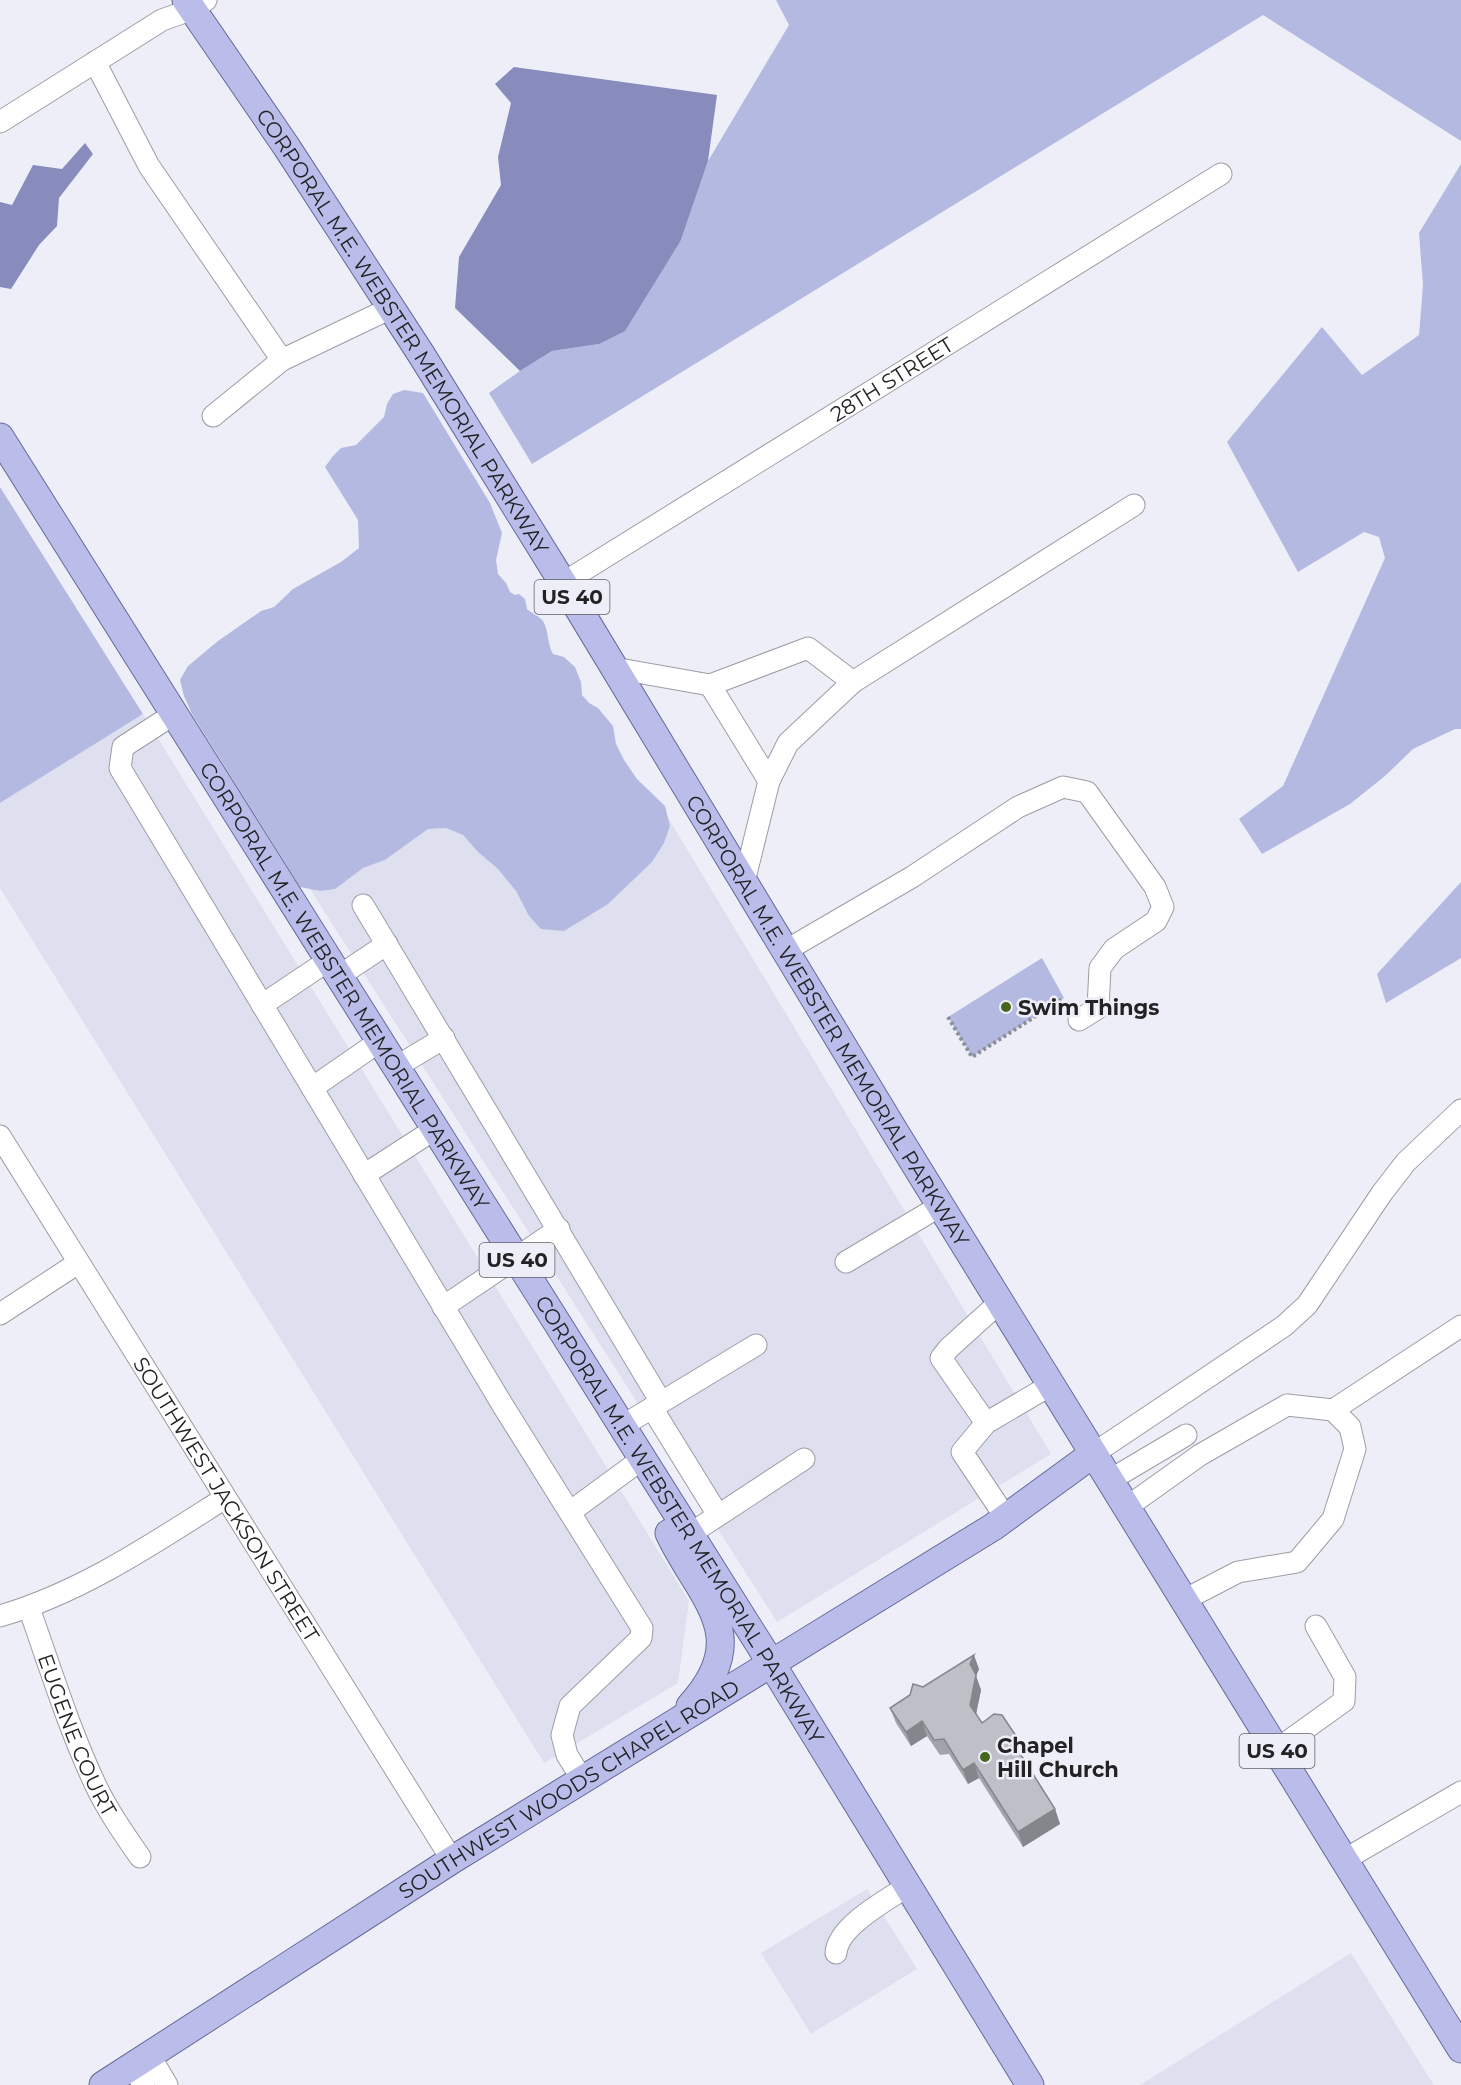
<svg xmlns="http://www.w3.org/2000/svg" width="1461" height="2085" font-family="Montserrat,sans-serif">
<rect width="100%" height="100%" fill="#edeef7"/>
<path fill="#dee0ef" d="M143 714 689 1601 678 1683 544 1763 0 888V803Z
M667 816 1051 1454 777 1622 310 889 320 891 350 877 363 868 385 860 428 829 446 828 463 835 478 852 498 869 516 891 529 916 670 826Z
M867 1889 917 1969 811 2034 761 1953Z
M1351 1953 1434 2085H1140Z"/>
<path fill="#b4b9e1" d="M776 0H1461V141L1263 15 532 464 489 393 520 371 552 351 599 344 681 240 708 161 789 25Z
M1461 164V729H1455L1413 749 1385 776 1350 804 1262 854 1239 819 1283 786 1385 558 1379 537 1364 532 1298 572 1227 442 1322 327 1362 375 1419 335 1423 285 1419 233Z
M404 390 423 393 490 503 502 533 496 560 498 574 506 583 510 592 515 595 519 594 525 599 527 609C531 613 539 616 543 621 549 631 547 644 553 654L564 657 575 667 581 682 582 695 589 703 598 708 613 726 616 744 624 760 637 779 665 806 670 826 664 843 652 862 608 904 564 931 541 929 529 916 516 891 498 869 478 852 463 835 446 828 428 829 385 860 363 868 335 889 320 891 300 887 192 714 184 696 180 680 188 666 218 641 261 611 274 607 293 589 341 562 359 548 358 520 325 467 333 456 341 448 356 445 384 417 387 404 393 394Z
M0 487 143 714 0 803Z
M1461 882V958L1386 1003 1377 974Z
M1042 958 1064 998 972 1057 948 1017Z"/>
<path fill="#878cbd" d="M514 67 717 95 708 161 681 240 625 331 599 344 552 351 520 371 455 308 459 257 501 185 498 157 511 103 495 84Z
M85 143 93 154 59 198 57 226 39 245 11 289 0 287V202L12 205 33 165 62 169Z"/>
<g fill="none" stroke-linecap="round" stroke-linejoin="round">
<g stroke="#9c9da5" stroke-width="23">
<g id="minor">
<path d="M95 62 149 166 282 360"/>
<path d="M0 122 162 20 193 9 206 0"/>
<path d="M213 416 282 360 391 308"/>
<path id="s1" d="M563 583 1221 174"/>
<path d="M614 668 710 685 808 648 853 682"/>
<path d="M710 685 769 781"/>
<path d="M174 714 123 747 120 768 505 1409 642 1628 641 1638 570 1706 562 1735 567 1755 582 1779"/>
<path d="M744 882 769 781 788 743 853 682 1134 505"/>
<path d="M363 905 661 1402"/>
<path d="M785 951 912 877 1018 807 1063 787 1087 792 1155 887 1163 907 1156 921 1114 949 1100 968 1098 1008 1079 1020"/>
<path d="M339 976 387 944"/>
<path d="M262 1005 329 960"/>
<path d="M396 1067 444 1038"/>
<path d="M312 1088 380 1041"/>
<path id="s2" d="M0 1136 452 1860"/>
<path d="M364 1175 435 1129"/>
<path d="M846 1262 940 1206"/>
<path d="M443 1307 559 1229"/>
<path d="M0 1314 78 1263"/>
<path d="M652 1408 718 1515"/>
<path d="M1333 1410 1461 1326"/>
<path d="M986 1423 941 1358 949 1348 1000 1302"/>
<path d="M622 1426 756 1345"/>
<path d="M1093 1454 1284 1326 1307 1305 1382 1193 1406 1162 1461 1110"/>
<path d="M1110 1480 1186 1435"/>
<path d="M1127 1507 1200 1455 1287 1405 1333 1410 1350 1427 1355 1449 1333 1519 1297 1562 1238 1572 1184 1600"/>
<path d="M570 1512 642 1459"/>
<path d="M1006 1518 962 1452 986 1423 1051 1385"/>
<path d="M690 1534 804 1459"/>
<path id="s3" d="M29 1608C50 1667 69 1729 96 1786 108 1811 124 1834 140 1857"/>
<path d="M0 1616C82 1592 154 1543 225 1498"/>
<path d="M1276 1750 1344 1701 1345 1677 1316 1626"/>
<path d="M1344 1860 1461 1792"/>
<path d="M836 1953C838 1926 887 1900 908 1886"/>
<path d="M150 2056 167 2085"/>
<path d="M132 2067 144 2085"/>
</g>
</g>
<g stroke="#676a9b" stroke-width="29">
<g id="major">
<path id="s4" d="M186 0 286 146 421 354 563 583 895 1132 1461 2049"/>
<path id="s5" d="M0 437 771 1663 1030 2085"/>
<path d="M669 1533C700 1599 755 1635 690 1706"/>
<path id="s6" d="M103 2085 452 1860 993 1527 1093 1454"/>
</g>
</g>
<path stroke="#8d8e94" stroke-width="4" stroke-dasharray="3 3" stroke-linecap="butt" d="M948 1017 972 1057 1064 998"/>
<use href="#minor" stroke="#fff" stroke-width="21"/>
<use href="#major" stroke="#babde9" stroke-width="27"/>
</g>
<path fill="#a3a4ab" d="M979 1669 976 1676 981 1690 976 1714 982 1723 1021 1751 1020 1754 1055 1809 1060 1824 1023 1847 979 1778 968 1784 949 1754 940 1755 927 1736 911 1746 896 1723 890 1708 923 1687Z"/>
<path fill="#85868b" d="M974 1655 979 1669 976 1676 981 1690 975 1719 970 1705V1664Z
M922 1721 927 1736 911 1746 906 1732Z
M1016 1736 1021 1751 1019 1758 1014 1744Z
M974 1763 979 1778 968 1784 963 1770Z
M1055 1809 1060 1824 1023 1847 1018 1832Z"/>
<path fill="#bebfc7" stroke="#85868b" stroke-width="1.5" d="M974 1655 970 1664 976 1675 970 1705 982 1723 994 1714 1002 1715 1016 1736 1014 1744 1055 1809 1018 1832 974 1763 963 1770 944 1739 934 1740 922 1721 906 1732 890 1708 910 1695 913 1684 923 1687Z"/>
<g fill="#45661c" stroke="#edeef7" stroke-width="2">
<circle cx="1006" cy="1007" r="6"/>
<circle cx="985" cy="1757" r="6"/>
</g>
<g text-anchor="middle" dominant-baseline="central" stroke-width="5" stroke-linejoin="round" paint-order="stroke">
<g fill="#edeef7" stroke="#606065" stroke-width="1.5">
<rect x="534.5" y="580" width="75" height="34" rx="4.5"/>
<rect x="479.5" y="1243" width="75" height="34" rx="4.5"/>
<rect x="1239.5" y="1734" width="75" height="34" rx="4.5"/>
</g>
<g font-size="20" font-weight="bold" fill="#232326">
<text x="572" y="597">US 40</text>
<text x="517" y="1260">US 40</text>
<text x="1277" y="1751">US 40</text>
</g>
<g font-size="21" fill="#232326" stroke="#edeef7">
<text stroke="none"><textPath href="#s4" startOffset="396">CORPORAL M.E. WEBSTER MEMORIAL PARKWAY</textPath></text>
<text stroke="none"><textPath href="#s1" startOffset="387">28TH STREET</textPath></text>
<text stroke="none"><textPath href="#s5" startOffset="648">CORPORAL M.E. WEBSTER MEMORIAL PARKWAY</textPath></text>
<text stroke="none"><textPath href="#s4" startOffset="1206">CORPORAL M.E. WEBSTER MEMORIAL PARKWAY</textPath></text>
<text stroke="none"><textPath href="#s2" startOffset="428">SOUTHWEST JACKSON STREET</textPath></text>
<text stroke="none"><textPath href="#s5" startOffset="1278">CORPORAL M.E. WEBSTER MEMORIAL PARKWAY</textPath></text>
<text stroke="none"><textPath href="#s3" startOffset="136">EUGENE COURT</textPath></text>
<text stroke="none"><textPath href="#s6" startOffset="552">SOUTHWEST WOODS CHAPEL ROAD</textPath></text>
</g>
<g font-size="21" font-weight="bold" fill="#232326" stroke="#edeef7" text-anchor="start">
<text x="1018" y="1007">Swim Things</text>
<text x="997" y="1745">Chapel<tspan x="997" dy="24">Hill Church</tspan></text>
</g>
</g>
</svg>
